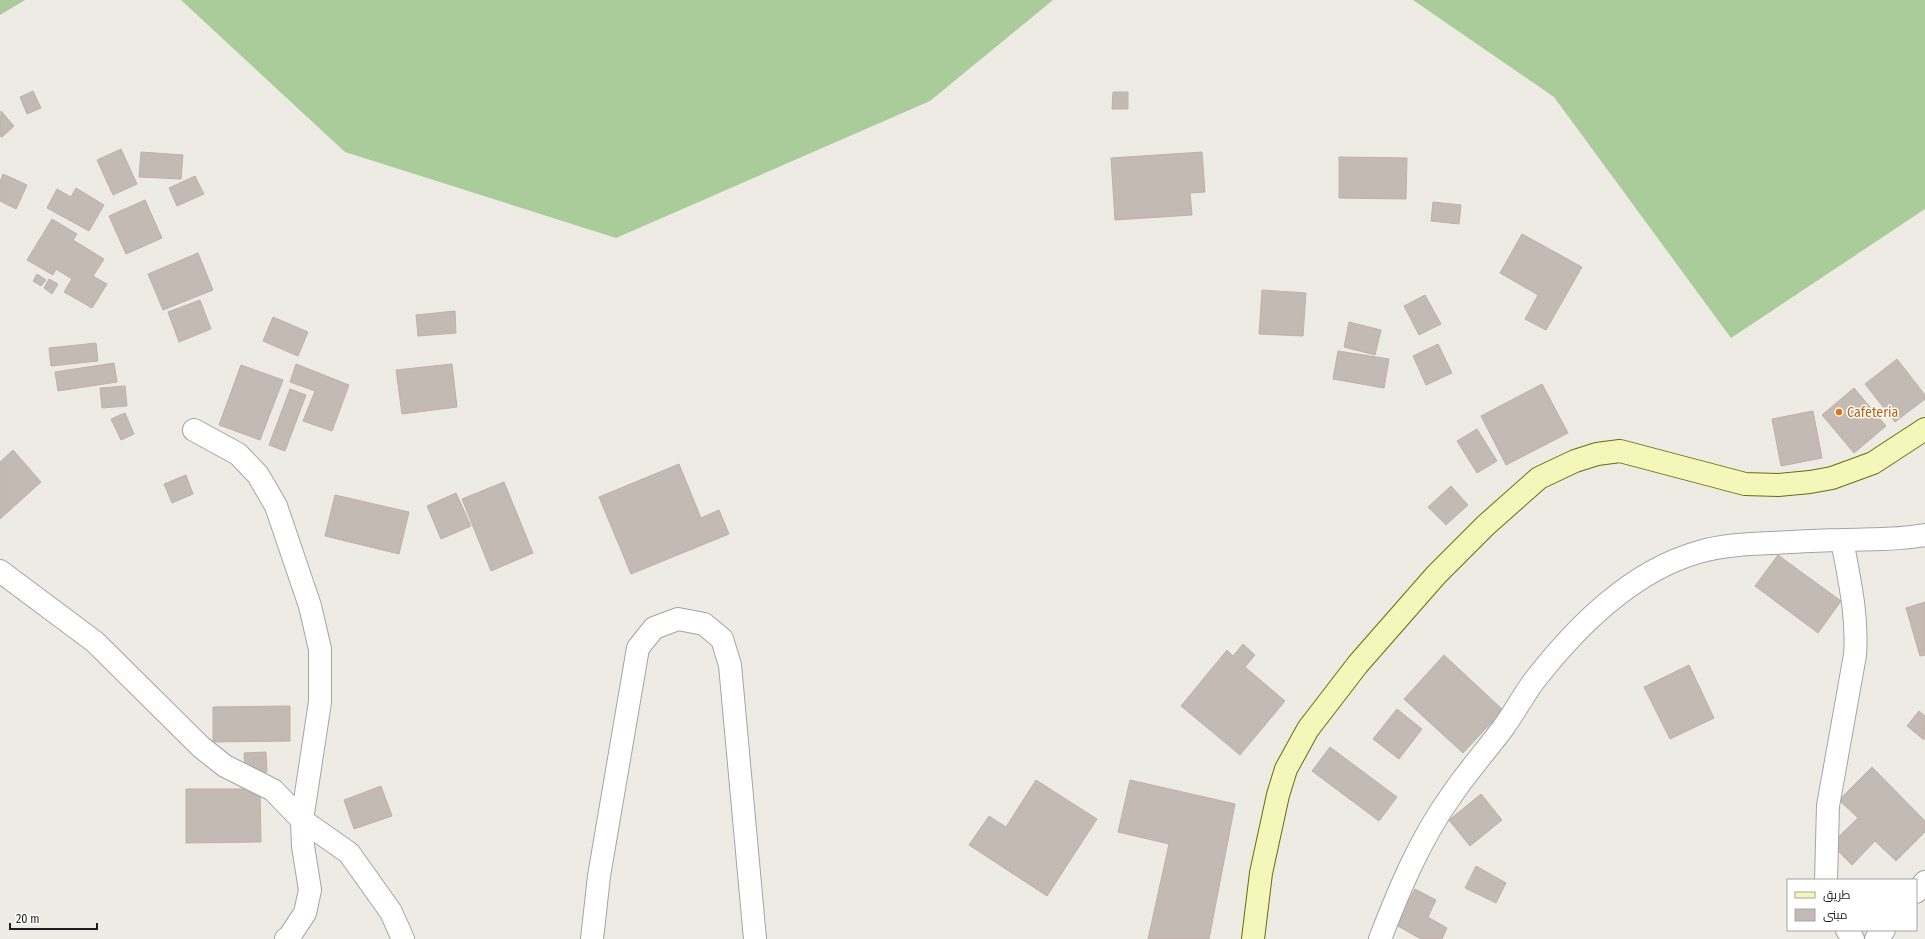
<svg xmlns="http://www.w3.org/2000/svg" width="1925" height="939" font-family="'Fira Sans Condensed',Cairo,sans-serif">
<rect width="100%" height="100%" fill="#eeebe4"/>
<path fill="#a9cc9a" d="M0 0H25L0 15Z
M181 0H1053L930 101 616 238 345 152Z
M1413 0H1925V209L1731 338 1554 97Z"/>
<path fill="#c3bab3" stroke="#bfb1a7" d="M33 91 41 108 27 114 20 97Z
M1113 92H1128V109H1112Z
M1 111 14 126 2 137 0 136Z
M121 149 137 184 113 195 97 160Z
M141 152 183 155 181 179 139 177Z
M1202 152 1205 192 1190 193 1192 215 1115 220 1111 158Z
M1339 157 1407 158 1406 199 1339 198Z
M3 174 27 185 16 209 0 201V182Z
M195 176 204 194 177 206 169 188Z
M76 188 104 205 89 231 47 208 57 189 71 197Z
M145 200 162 238 126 254 109 216Z
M1433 202 1461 205 1459 224 1431 221Z
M52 219 77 234 73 240 104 259 93 276 107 284 92 308 64 292 72 279 56 269 53 275 27 260Z
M1522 234 1582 267 1546 330 1525 319 1538 295 1500 273Z
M198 253 213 290 163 310 148 274Z
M37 274 46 280 41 286 33 281Z
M49 279 58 284 52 294 44 288Z
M1262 290 1306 293 1303 336 1259 334Z
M1425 295 1441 324 1419 335 1404 306Z
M200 300 211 329 179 342 168 312Z
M455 311 456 333 418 336 416 315Z
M273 317 308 332 298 356 263 341Z
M1349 322 1381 330 1375 355 1344 347Z
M96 343 98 361 51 366 49 348Z
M1438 344 1452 373 1426 385 1413 356Z
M1338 351 1389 359 1384 388 1333 379Z
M1897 359 1925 395V399L1895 422 1865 384Z
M114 363 117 382 58 391 55 372Z
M296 364 349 385 332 431 303 421 315 391 290 382Z
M452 364 457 407 402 414 396 370Z
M241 365 283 380 260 440 219 425Z
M1542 384 1568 433 1506 465 1481 416Z
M125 386 127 406 102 408 100 388Z
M1854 388 1886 426 1854 453 1822 415Z
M290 389 306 395 285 451 269 445Z
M1813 411 1822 458 1781 466 1772 419Z
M125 413 134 434 121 440 111 419Z
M1477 429 1497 461 1477 473 1457 441Z
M13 450 41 482 0 519V462Z
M679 464 701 518 719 510 729 534 631 574 599 497Z
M186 475 193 494 172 503 164 484Z
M504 482 533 553 491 571 462 499Z
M1451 486 1468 505 1446 525 1428 507Z
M456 493 471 526 441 539 427 506Z
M335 495 409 512 399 554 325 536Z
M1778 555 1841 601 1818 633 1755 586Z
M1925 602V655L1920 656 1906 608Z
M1243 644 1255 655 1245 667 1285 701 1240 755 1181 706 1227 650 1233 656Z
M1444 655 1503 710 1463 753 1404 699Z
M1689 665 1714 718 1670 739 1644 687Z
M290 706V741L213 742V707Z
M1397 709 1422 729 1399 759 1373 739Z
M1919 711 1925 716 1924 740 1907 726Z
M1330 747 1397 797 1379 821 1312 771Z
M266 752 267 772 245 773 244 753Z
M1872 767 1925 821V832L1896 861 1875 841 1852 865 1831 844 1858 818 1839 800Z
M1036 780 1097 819 1047 896 969 845 989 816 1006 827Z
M1130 780 1235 804 1209 939H1148L1169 844 1118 832Z
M381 786 392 816 354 829 344 800Z
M186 789H260L261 842 186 843Z
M1481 794 1502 820 1470 846 1449 820Z
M1476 866 1506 883 1496 903 1465 888Z
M1415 889 1436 900 1428 917 1447 928 1442 939H1421L1396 925Z"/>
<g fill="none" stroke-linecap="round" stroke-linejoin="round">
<g stroke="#a4a4a4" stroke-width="24">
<path id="minor" d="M194 430 238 454 258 475 276 506 310 606 320 649V702L302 820 303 846 310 890 305 913 289 937 286 939
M0 571 95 642 201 747 225 766 273 790 302 820 349 853 391 912 403 939
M1826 880 1828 806 1855 655C1858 616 1849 578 1842 540
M1916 892 1925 882
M1847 930 1853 939
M592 939 599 876 638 648 654 628 678 619 704 624 722 639 730 665 755 939
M1380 939C1399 890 1420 839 1451 796 1467 772 1486 751 1503 728 1514 713 1523 696 1534 681 1576 627 1631 571 1699 552 1723 545 1748 544 1772 543 1796 542 1820 540 1843 540 1871 539 1898 540 1925 535
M1876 939 1884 930"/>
</g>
<g stroke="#667009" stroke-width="24">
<path id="secondary" d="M1253 939 1261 873 1278 795 1286 769 1308 729 1358 664 1436 575 1486 525 1539 478 1575 461 1597 454 1620 451 1745 484 1778 485 1810 482 1832 478 1873 463 1925 429"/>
</g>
<use href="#minor" stroke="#fff" stroke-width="22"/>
<use href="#secondary" stroke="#f4f7b9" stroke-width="22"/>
</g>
<circle fill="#e8710a" stroke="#fff" stroke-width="1.5" cx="1839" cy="412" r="4"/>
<g text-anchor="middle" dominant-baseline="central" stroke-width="3" stroke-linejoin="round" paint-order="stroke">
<g font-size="14" fill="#c56008" stroke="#fff" text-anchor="start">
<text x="1847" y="412">Cafeteria</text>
</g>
</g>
<rect x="1787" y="879" width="130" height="52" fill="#ffffff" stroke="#a5a5a5"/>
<rect x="1795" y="892" width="20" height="6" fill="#f4f7b9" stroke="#a5a5a5"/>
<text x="1823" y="899" font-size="12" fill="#1d1d1d">طريق</text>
<rect x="1795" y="909" width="20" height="12" fill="#c3bab3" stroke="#a5a5a5"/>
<text x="1823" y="919" font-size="12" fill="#1d1d1d">مبنى</text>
<path d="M10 923v6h87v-6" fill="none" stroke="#1d1d1d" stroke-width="2"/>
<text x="16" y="923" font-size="12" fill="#1d1d1d" stroke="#ffffff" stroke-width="3" paint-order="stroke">20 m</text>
</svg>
